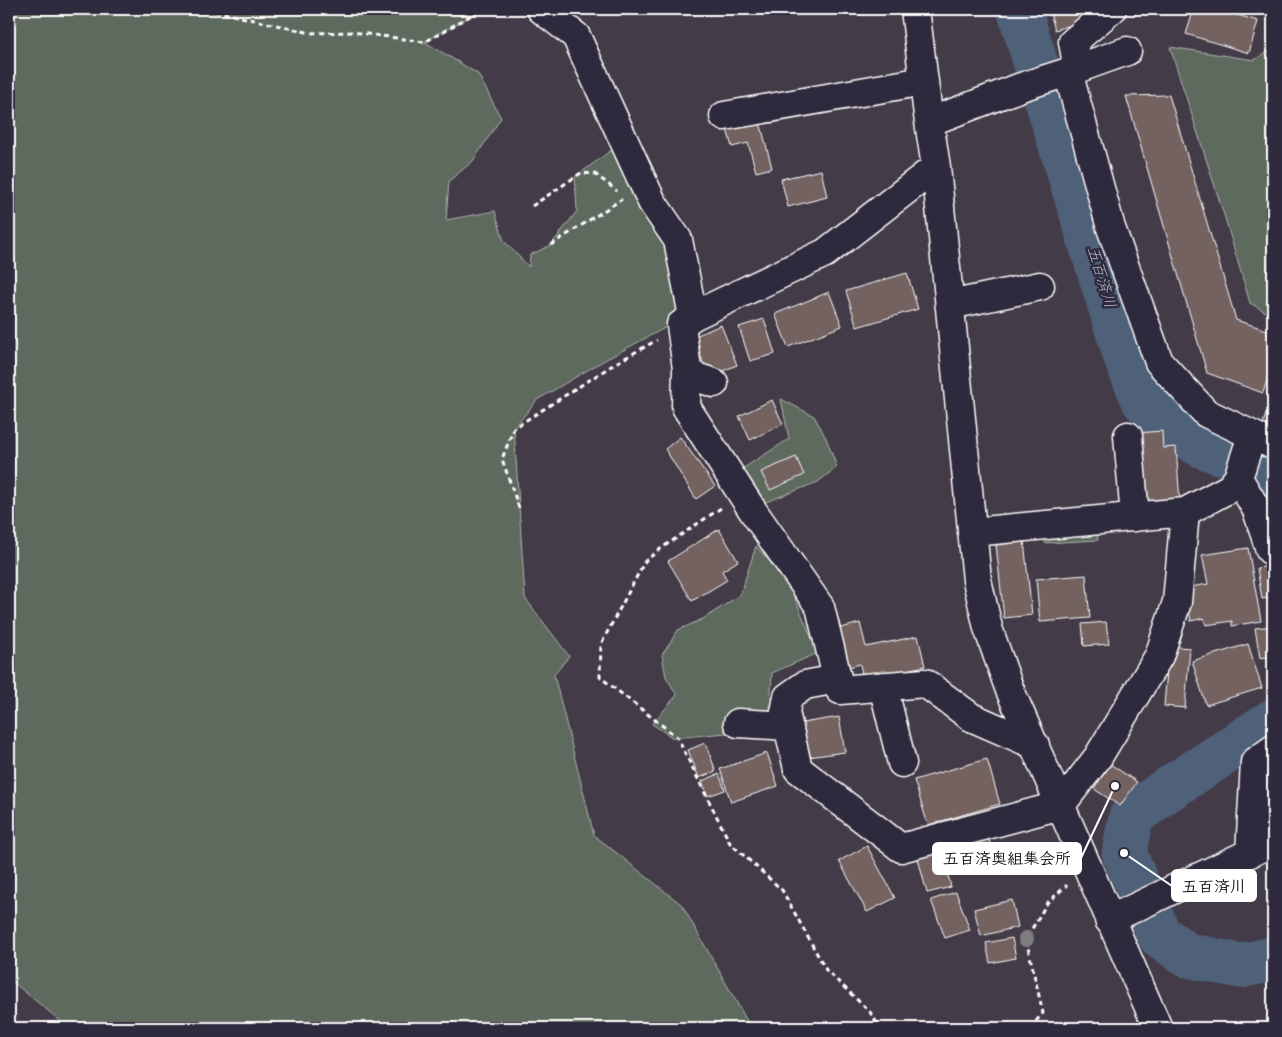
<svg xmlns="http://www.w3.org/2000/svg" width="1282" height="1037" font-family="'Shantell Sans','Klee One',sans-serif">
<rect width="100%" height="100%" fill="#433b48"/>
<filter id="ink" filterUnits="userSpaceOnUse"><feTurbulence type="fractalNoise" baseFrequency=".02" numOctaves="2"/><feDisplacementMap in="SourceGraphic" scale="10" xChannelSelector="R" yChannelSelector="G"/><feConvolveMatrix kernelMatrix="1 2 1 2 8 2 1 2 1" color-interpolation-filters="sRGB"/></filter>
<g filter="url(#ink)">
<path fill="#5e6a5f" stroke="#aeb4af" d="M9 9H483L425 42 478 74 501 118 473 161 449 181 446 220 495 211 504 241 529 267 530 255 551 245 577 211 575 177 613 149 678 240 682 314 672 324 603 361 537 400 514 428 525 598 569 656 554 675 594 835 682 905 751 1028H69L9 979Z
M1170 47 1254 60 1273 49V316L1250 303 1225 218Z
M781 399 814 416 826 438 837 467 818 482 766 502H756L742 469 789 439Z
M1263 477 1273 480V532L1248 482Z
M1096 525 1098 540 1045 543 1044 528Z
M756 546 788 582 818 653 772 673 769 729 673 738 652 724 677 695 666 677 662 655 678 630 703 619 740 595Z"/>
<g fill="none" stroke-linecap="round" stroke-linejoin="round">
<path stroke="#4f6079" stroke-width="45" d="M1019 9 1126 358 1144 401 1171 429 1203 446 1273 472
M1273 721 1161 794 1131 817 1124 853 1159 935 1187 955 1240 966 1273 959"/>
</g>
<path fill="#736260" stroke="#fff" d="M1049 9H1080L1084 21 1055 30Z
M1194 9H1217L1258 21 1249 53 1186 34Z
M1169 95 1236 320 1273 332V361L1263 393 1207 373 1126 96Z
M725 122H760L772 168 756 172 748 143 732 147Z
M821 170 827 197 788 207 781 179Z
M907 273 918 309 857 327 846 291Z
M829 292 842 326 788 347 775 314Z
M764 319 775 354 750 361 739 327Z
M721 325 737 365 709 377 693 337Z
M1273 391V437L1260 433Z
M772 400 783 424 750 440 739 416Z
M1162 431 1163 448 1176 447 1180 502 1143 505 1137 433Z
M680 437 715 486 696 499 665 449Z
M796 457 804 475 770 490 761 472Z
M719 529 738 561 722 571 727 580 692 601 668 561Z
M1024 541 1032 615 1004 618 996 545Z
M1248 548 1261 621 1232 626V621L1206 625 1204 618 1191 621 1185 588 1208 584 1202 555Z
M1270 566 1273 579V597L1262 599 1257 568Z
M1086 575 1090 618 1040 622 1036 579Z
M1106 622 1109 644 1084 646 1082 624Z
M860 623 866 647 918 636 925 666 863 679 860 664 845 668 837 629Z
M1273 626V656L1260 658 1255 628Z
M1248 644 1262 688 1206 705 1192 661Z
M1169 646 1190 648 1185 708 1164 706Z
M839 717 845 752 801 758 796 724Z
M705 743 716 771 699 778 688 750Z
M767 753 778 786 731 802 720 769Z
M987 759 1000 804 928 825 914 780Z
M1110 764 1137 782 1120 806 1094 789Z
M719 774 725 790 708 796 702 781Z
M986 829 993 854 959 863 953 838Z
M940 844 951 887 927 893 916 851Z
M867 846 895 898 867 912 839 861Z
M956 892 970 930 945 938 931 900Z
M1012 900 1018 927 981 936 974 909Z
M1012 938 1016 958 990 963 986 943Z"/>
<g fill="none" stroke-linecap="round" stroke-linejoin="round">
<g stroke="#fff" stroke-width="31">
<path id="minor" d="M541 9 576 36 652 202 678 240 693 316
M915 9 928 115 936 167 977 580 988 628 1009 688 1158 1028
M1078 69 1073 42 1112 9
M1068 72 1111 228 1159 362 1206 413 1273 445
M724 116 924 81
M929 122 1021 87 1068 72 1127 51
M936 167 825 253 693 316 681 325 687 369 686 407 753 511 820 607 840 690 925 683 971 717 1035 745
M950 305 1040 286
M687 374 714 383
M1128 436 1135 517
M1238 478 1257 510 1270 550
M972 532 1185 512 1230 488 1238 478 1252 435
M837 679 805 685 788 697 785 712 798 769 901 848 1061 805 1098 757 1159 656 1177 602 1185 512
M883 686 902 763
M738 723 788 726
M1250 853 1255 762 1273 749
M1109 920 1273 842"/>
</g>
<path stroke="#fff" stroke-width="3" stroke-dasharray="5 4" stroke-linecap="butt" d="M206 9 311 33 353 32 425 42 482 9
M532 206 581 173 595 174 617 191
M551 245 622 199
M519 508 502 459 514 428 616 363 657 340
M721 508 663 547 645 561 601 644 600 677 677 737 730 843 782 890 826 970 870 1012 880 1028
M1030 1028 1043 1013 1026 939 1047 903 1067 885"/>
<use href="#minor" stroke="#2f2a3d" stroke-width="28"/>
</g>
<circle fill="#7e7e81" cx="1026" cy="939" r="8"/>
</g>
<g text-anchor="middle" dominant-baseline="central" stroke-width="5" stroke-linejoin="round" paint-order="stroke">
<g font-size="16" font-style="italic" fill="#b0b7c3" stroke="#2f2a3d">
<text transform="translate(1102 277) rotate(73)">五百済川</text>
</g>
</g>
<path fill="none" stroke="#fff" stroke-width="2" d="M1115 786L1081 858M1124 853L1172 886"/>
<g fill="#fff" stroke="#2f2a3d" stroke-width="2">
<circle cx="1115" cy="786" r="5"/>
<circle cx="1124" cy="853" r="5"/>
</g>
<g fill="#fff" stroke="#fff" stroke-width="2">
<rect x="933" y="843" width="148" height="31" rx="5"/>
<rect x="1172" y="870" width="84" height="31" rx="5"/>
</g>
<g font-size="16" text-anchor="middle" font-weight="bold" fill="#111">
<text x="1007" y="864">五百済奥組集会所</text>
<text x="1214" y="892">五百済川</text>
</g>
<rect width="1282" height="1037" fill="none" stroke="#2f2a3d" stroke-width="30"/>
<rect x="15" y="15" width="1252" height="1007" fill="none" stroke="#fff" stroke-width="2" filter="url(#ink)"/>
</svg>
